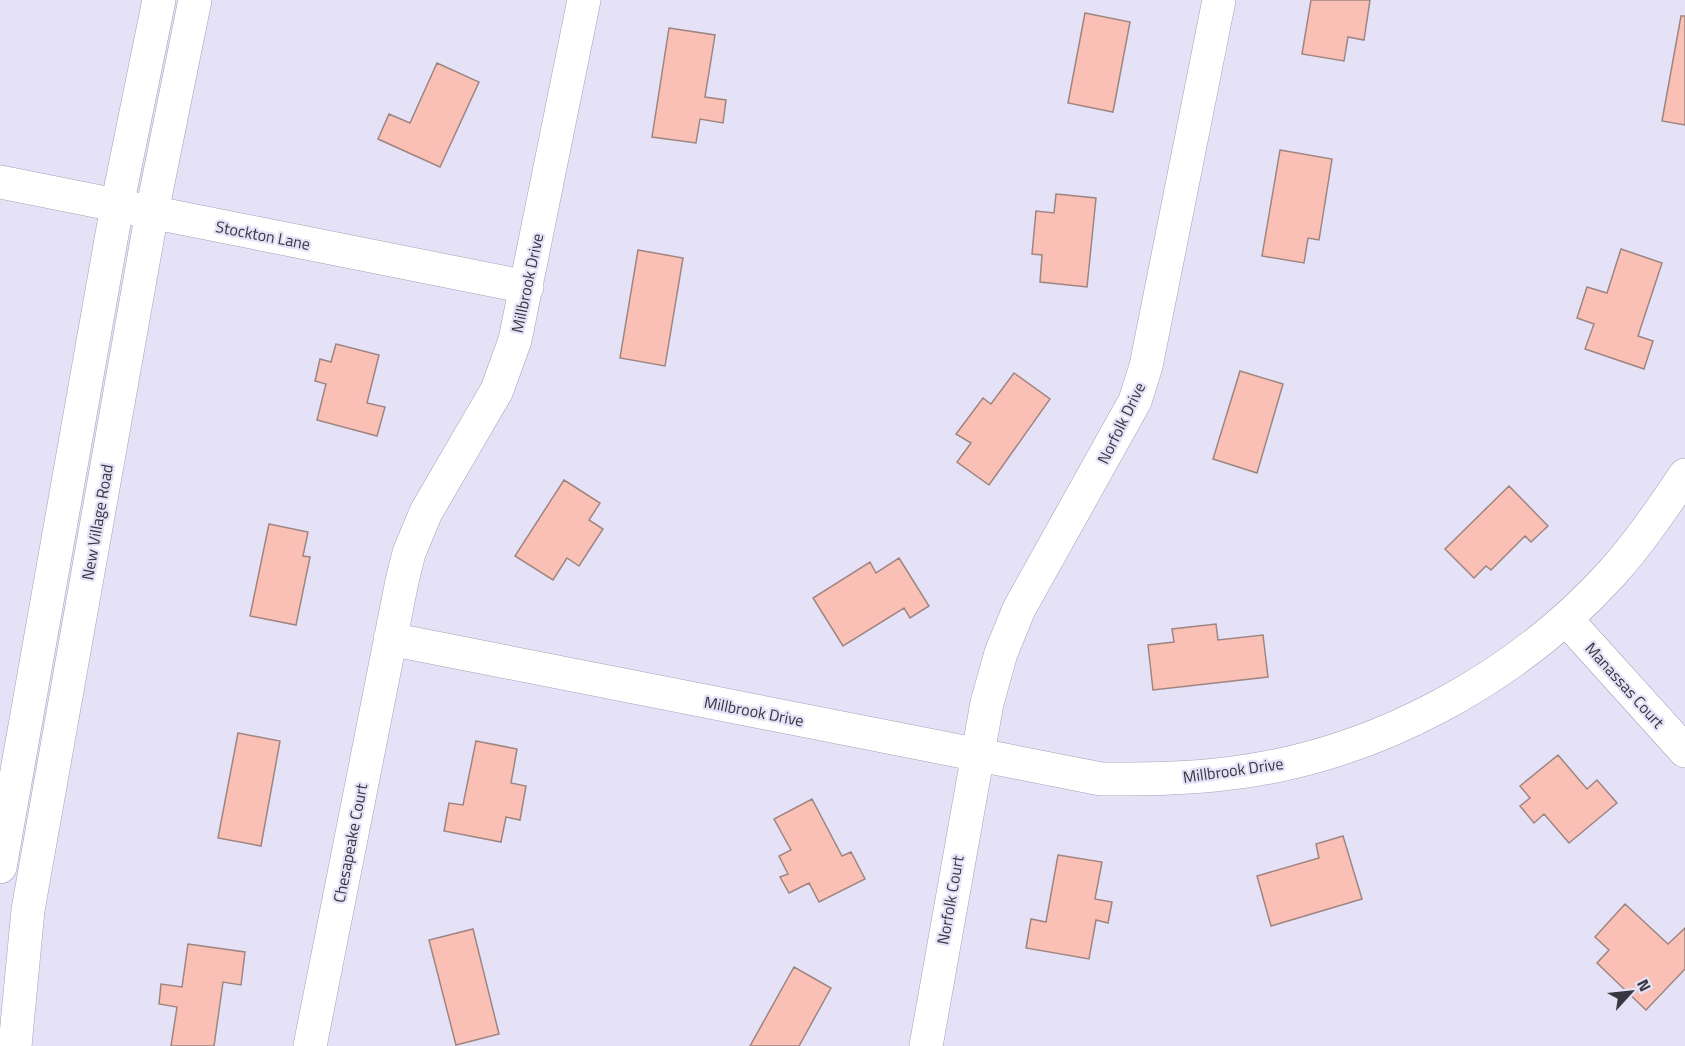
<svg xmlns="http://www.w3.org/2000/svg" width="1685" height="1046" font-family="'Titillium Web',sans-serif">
<rect width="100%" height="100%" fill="#e5e2f8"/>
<path fill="#fbc0b5" stroke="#9e8580" stroke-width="1.5" d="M1311 0H1370L1364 40 1348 37 1344 61 1302 54Z
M1085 13 1130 22 1113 112 1068 103Z
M1681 16H1685V125L1662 121Z
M669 28 715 35 705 97 726 100 723 123 700 119 696 143 652 137Z
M437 63 479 82 440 167 378 139 389 114 410 123Z
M1280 150 1332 159 1319 240 1308 238 1304 263 1262 256Z
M1056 194 1096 198 1087 287 1040 282 1042 255 1032 254 1036 211 1054 213Z
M1621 249 1662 263 1638 336 1653 341 1644 369 1585 349 1594 324 1577 318 1587 287 1607 293Z
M638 250 683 258 665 366 620 358Z
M336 344 379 355 367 403 385 407 377 436 317 420 326 384 315 381 320 359 331 362Z
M1240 371 1283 384 1257 473 1213 459Z
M1014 373 1050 399 989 485 957 462 971 443 956 434 983 398 991 404Z
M564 480 600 503 589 520 603 529 579 566 567 558 553 580 515 556Z
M1509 486 1548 526 1531 542 1525 536 1491 570 1486 566 1474 578 1445 549Z
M269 524 308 532 303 556 310 557 296 625 250 616Z
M899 558 929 606 910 618 904 608 843 646 813 598 870 562 876 573Z
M1216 624 1218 640 1263 635 1268 677 1153 690 1148 645 1174 642 1172 629Z
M238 733 280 741 261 846 218 838Z
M476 741 517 749 511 783 526 786 520 820 506 817 501 842 444 831 449 803 463 805Z
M1558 755 1587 789 1597 780 1617 803 1569 843 1544 814 1534 823 1520 806 1530 798 1520 786Z
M812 799 842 856 851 852 865 879 819 902 809 883 789 893 780 877 788 874 779 856 791 850 774 819Z
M1343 836 1362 899 1271 926 1257 876 1319 858 1316 844Z
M1058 855 1102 862 1095 899 1112 902 1108 923 1096 920 1089 959 1026 948 1031 919 1046 922Z
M1625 904 1668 944 1685 928V969L1646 1010 1597 963 1609 950 1595 937Z
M473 929 499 1034 456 1045 429 940Z
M188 944 245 952 241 985 223 982 214 1046H171L177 1007 159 1004 161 984 182 987Z
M794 967 831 988 799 1046H750Z"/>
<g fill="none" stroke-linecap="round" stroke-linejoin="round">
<g stroke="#a4a0b5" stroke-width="34">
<path id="minor" d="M0 182 527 287
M1566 619 1685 751
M390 639 1101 779C1145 779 1188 779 1232 773 1374 756 1516 679 1612 573 1639 543 1662 509 1685 475
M310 1046 402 581 409 553 426 512 497 390 515 340 584 0
M926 1046 987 703 1001 653 1019 609 1135 401 1146 366 1219 0"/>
</g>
<g stroke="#a4a0b5" stroke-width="34">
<path id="major" d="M0 867 117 206 159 0
M15 1046 28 910 152 212 195 0"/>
</g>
<use href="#minor" stroke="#fff" stroke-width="33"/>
<use href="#major" stroke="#fff" stroke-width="33"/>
</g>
<g text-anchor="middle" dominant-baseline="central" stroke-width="4.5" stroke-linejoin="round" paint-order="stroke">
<g font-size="16" fill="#38363f" stroke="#e5e2f8">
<text transform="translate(263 235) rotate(11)">Stockton Lane</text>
<text transform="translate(527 283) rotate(-78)">Millbrook Drive</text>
<text transform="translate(1121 423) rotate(-64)">Norfolk Drive</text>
<text transform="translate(97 522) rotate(-80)">New Village Road</text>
<text transform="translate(1625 685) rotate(48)">Manassas Court</text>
<text transform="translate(754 711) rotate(11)">Millbrook Drive</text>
<text transform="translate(1233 770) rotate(-8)">Millbrook Drive</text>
<text transform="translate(350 843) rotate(-79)">Chesapeake Court</text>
<text transform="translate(950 900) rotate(-80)">Norfolk Court</text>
</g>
</g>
<g transform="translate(1631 992) rotate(63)" stroke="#e5e2f8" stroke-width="4.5" paint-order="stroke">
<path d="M0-4.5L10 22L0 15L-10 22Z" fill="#38363f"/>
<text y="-9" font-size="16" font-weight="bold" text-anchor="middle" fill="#38363f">N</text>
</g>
</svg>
